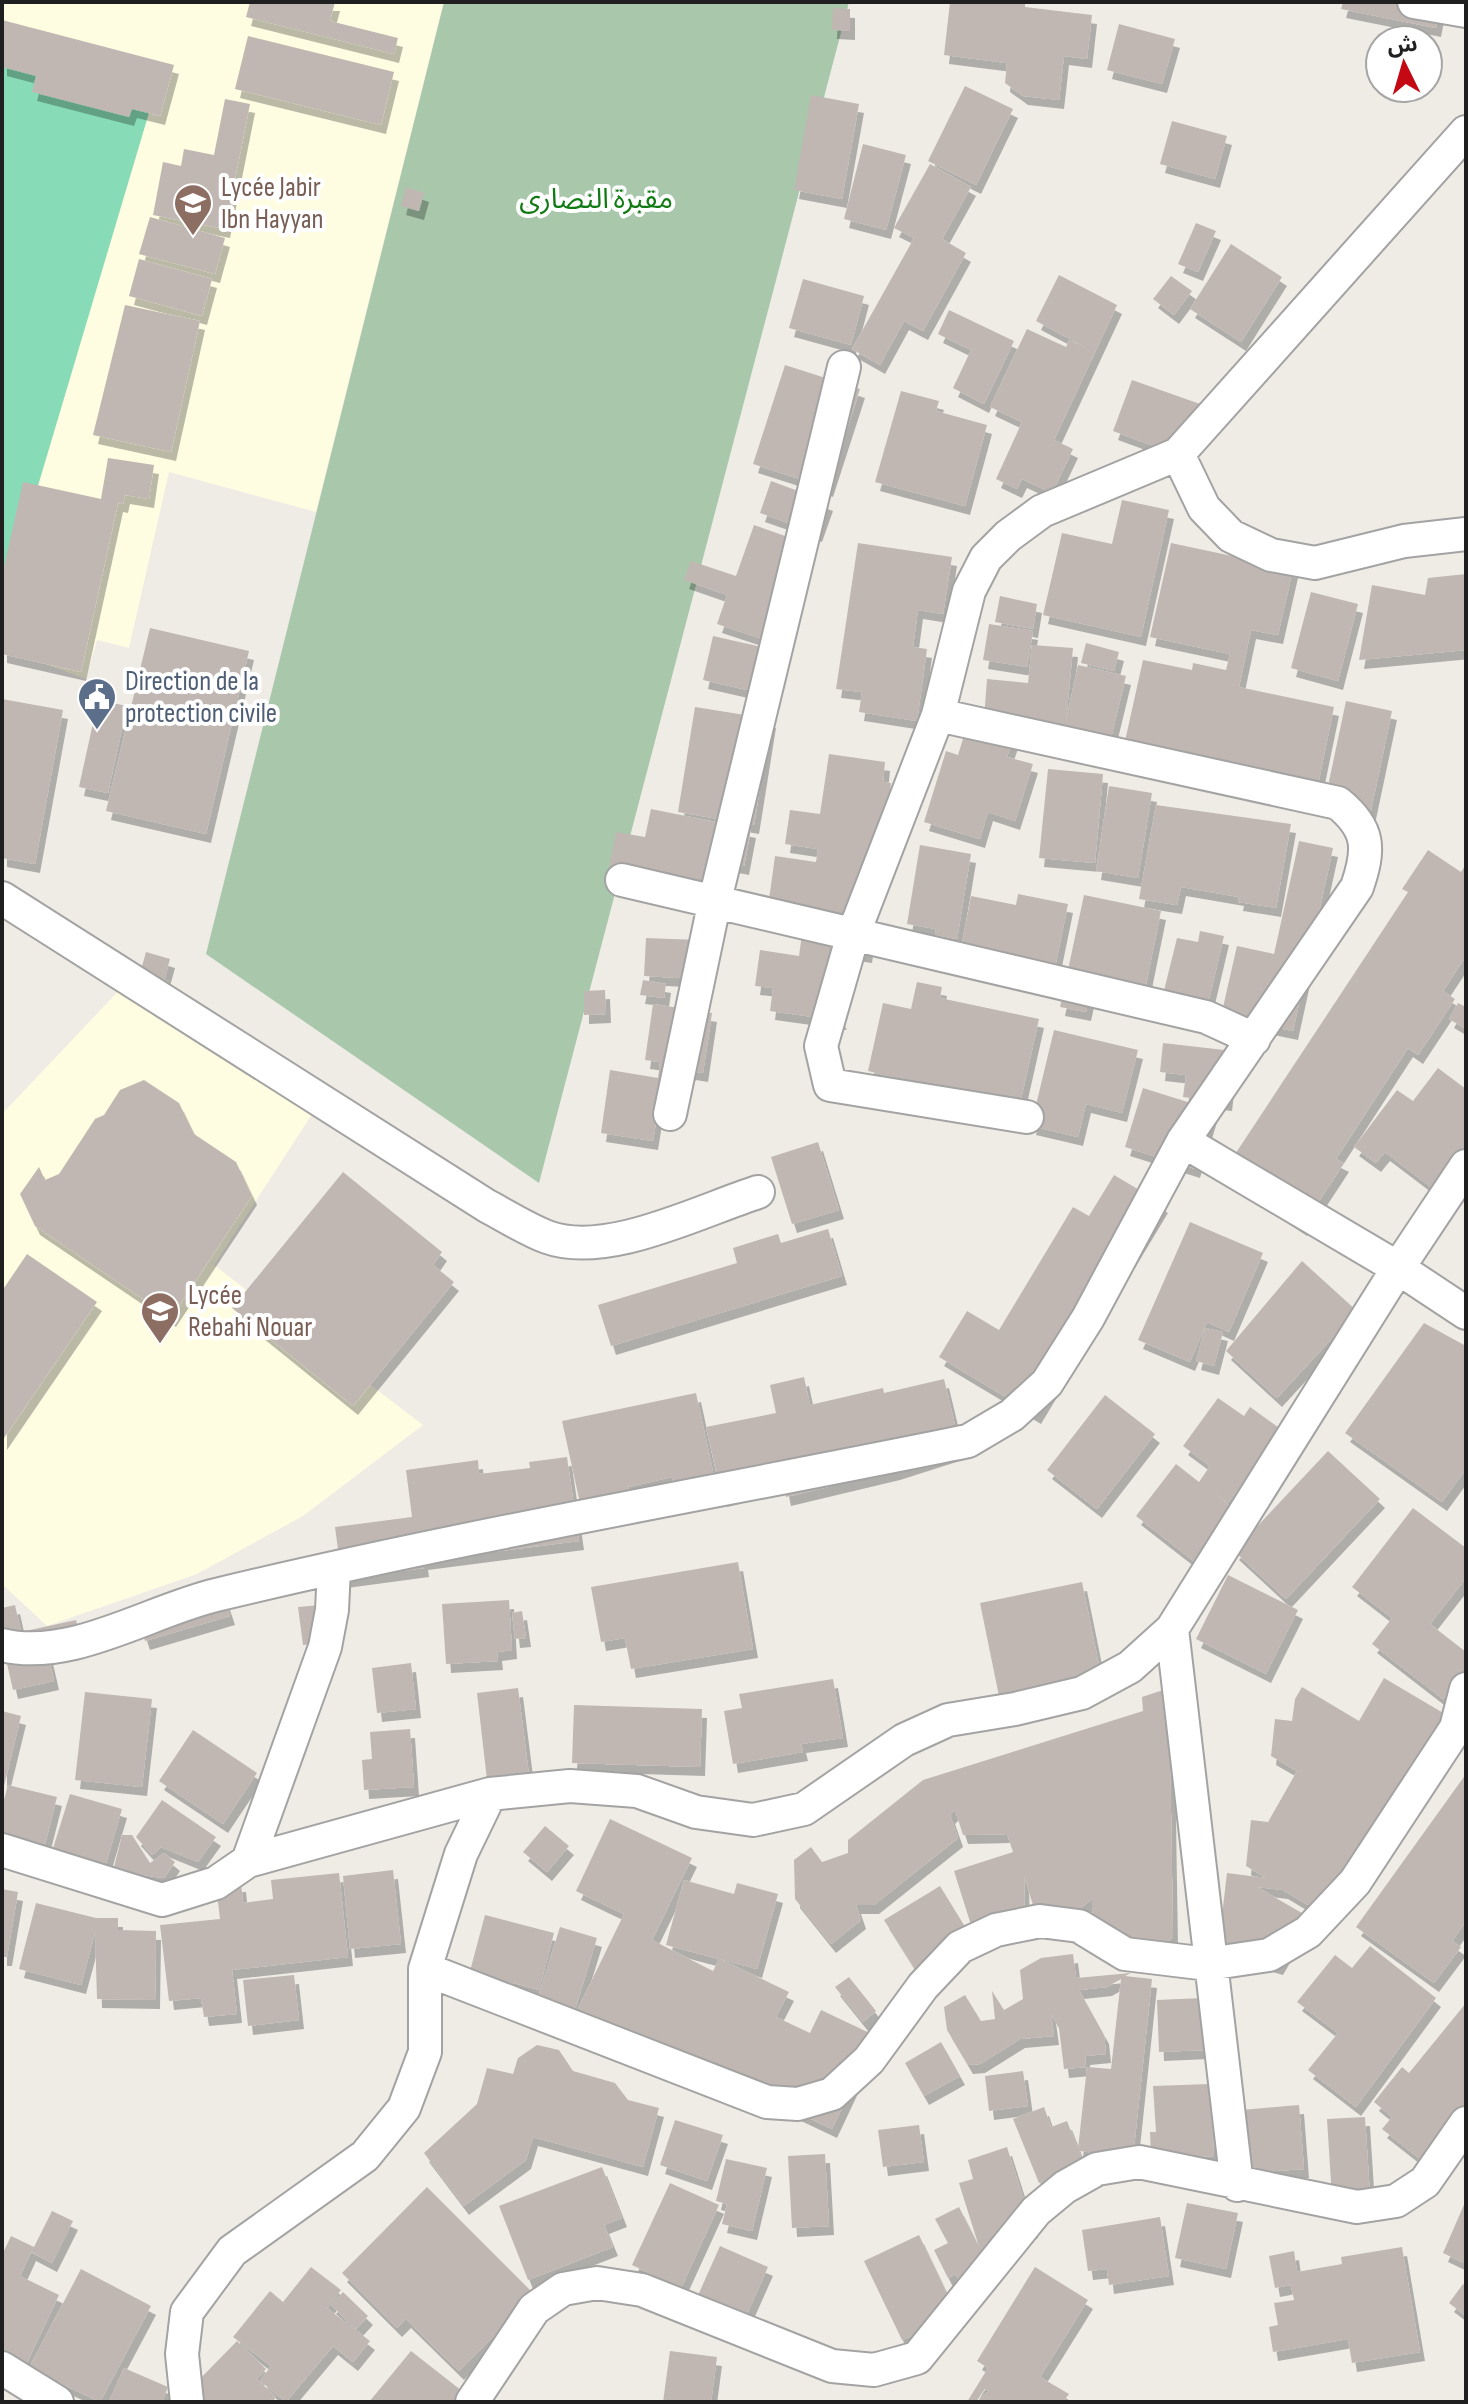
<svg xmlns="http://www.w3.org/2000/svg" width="1468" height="2404" font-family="'Sofia Sans Condensed','Noto Sans Arabic',sans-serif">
<defs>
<filter id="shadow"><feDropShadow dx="5" dy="9" stdDeviation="0" flood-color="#0004"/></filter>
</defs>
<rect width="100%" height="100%" fill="#efece6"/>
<path fill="#fefce1" d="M2 2H444L316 512 169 472 129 648 97 640 86 679 2 648Z
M144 964 326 1093 214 1265 423 1425 303 1516 197 1574 47 1626 2 1584V1114Z"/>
<path fill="#a8c7ab" d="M444 2H849L539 1183 206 954Z"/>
<path fill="#87dbb6" d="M2 65 151 106 7 590 2 587Z"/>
<path fill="#c0b7b2" filter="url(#shadow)" d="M250 2H335L330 21 398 38 394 54 246 17Z
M950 2H1025V7L1092 15 1087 59 1064 56 1059 100 1023 96 1005 83 1007 63 944 55Z
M1343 2H1441L1436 28 1341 9Z
M833 8 850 9V31L832 30Z
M2 20 174 65 160 116 132 109 129 117 32 92 36 76 2 67Z
M1119 24 1175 39 1162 84 1107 70Z
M248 36 394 72 381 125 235 89Z
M965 86 1013 109 976 185 928 161Z
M811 95 859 104 842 199 794 190Z
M225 99 250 104 225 229 153 215 163 162 181 166 184 149 214 155Z
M1172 121 1227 136 1215 179 1160 164Z
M863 144 906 155 886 230 844 219Z
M930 164 971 187 942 239 966 253 923 331 904 321 880 365 852 349 914 238 894 228Z
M406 187 424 193 419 211 401 206Z
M150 217 225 238 215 274 139 254Z
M1196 223 1216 231 1198 272 1178 264Z
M1231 244 1282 277 1241 342 1190 309Z
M139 259 212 279 202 316 129 296Z
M1059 275 1117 305 1054 440 1073 449 1052 493 1022 479 1017 489 996 479 1022 422 990 407 1027 329 1066 347 1069 340 1087 348 1036 321Z
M1171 276 1192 291 1174 315 1153 299Z
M803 279 864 296 851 345 789 328Z
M125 305 200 321 171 452 93 435Z
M949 310 1014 341 984 404 953 388 971 350 938 334Z
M785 365 860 389 828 488 753 464Z
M1132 380 1203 405 1184 457 1113 431Z
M901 391 939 401 936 411 987 425 965 506 875 482Z
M108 458 154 465 149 499 125 495 123 504 118 503 81 672 2 654V576L23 482 101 499Z
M771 481 828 502 817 533 760 513Z
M1122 500 1169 510 1141 637 1043 615 1062 533 1112 544Z
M754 525 805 543 784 646 717 624 727 595 684 580 691 561 736 576Z
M858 543 952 557 943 614 918 610 913 647 927 649 917 721 859 712 862 692 836 689Z
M1171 543 1293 569 1278 635 1251 630 1239 687 1334 707 1315 799 1123 750 1143 660 1192 670 1193 663 1226 670 1230 654 1150 637Z
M1466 574V650L1359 660 1372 585 1425 595 1428 578Z
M1311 592 1358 604 1338 681 1291 668Z
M1000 596 1037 604 1033 629 995 622Z
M989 624 1033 631 1027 667 983 660Z
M150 628 249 651 206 834 106 811Z
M713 636 784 652 774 696 703 680Z
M1086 643 1119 652 1114 671 1081 663Z
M1032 645 1073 648 1066 721 1078 665 1126 676 1110 742 1064 731 1065 726 984 719 987 679 1028 683Z
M2 699 63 710 35 864 2 858Z
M98 700 127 706 108 793 79 787Z
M1346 701 1392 711 1370 815 1324 805Z
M695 707 771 719 754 825 678 812Z
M967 726 1013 740 1007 757 1033 764 1015 821 988 812 980 839 924 822 946 751 958 755Z
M829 754 885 762 883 782 891 783 867 954 830 949 825 988 842 1021 770 1011 773 988 755 986 760 950 799 956 805 912 768 907 775 856 816 862 818 849 785 844 790 810 820 814Z
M1048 769 1103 774 1095 863 1039 858Z
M1109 786 1152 793 1138 878 1096 871Z
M1156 805 1291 824 1276 908 1238 902 1239 897 1181 887 1177 905 1139 899Z
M651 809 751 829 744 866 707 859 700 891 608 872 616 832 645 837Z
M1299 841 1333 848 1293 1031 1221 1016 1237 946 1274 954Z
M920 845 971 854 957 939 935 935 936 929 907 924Z
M1428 850 1461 872 1466 864V956L1443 991 1455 999 1418 1055 1408 1048 1336 1159 1344 1163 1302 1227 1222 1174 1408 892 1402 889Z
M1018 894 1068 904 1052 982 958 964 971 896 1016 905Z
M1084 895 1161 911 1142 1004 1090 994 1086 1012 1060 1007Z
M1200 931 1224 936 1203 1025 1158 1015 1177 938 1198 942Z
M646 938 699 940 698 979 644 976Z
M146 952 170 959 162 988 138 981Z
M643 980 666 984 664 998 640 995Z
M917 982 942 987 940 998 1039 1019 1019 1108 868 1071 883 1003 911 1009Z
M605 990 606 1014 584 1015V991Z
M1458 1003 1466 1007V1029L1449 1019Z
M653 1004 712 1013 703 1073 691 1071 657 1116 653 1141 601 1133 610 1070 658 1078 660 1062 645 1060Z
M1054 1030 1138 1050 1122 1113 1086 1104 1078 1137 1031 1126Z
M1163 1043 1233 1051 1227 1102 1183 1097 1186 1075 1160 1072Z
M1438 1068 1466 1089V1166L1443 1196 1385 1152 1376 1163 1354 1147 1397 1090 1413 1101Z
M144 1080 179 1103 194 1134 236 1162 252 1196 171 1318 35 1226 20 1194 39 1167 45 1180 59 1174 95 1119 104 1115 120 1090Z
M1143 1088 1213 1110 1195 1169 1125 1147Z
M818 1142 839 1210 792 1224 771 1157Z
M343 1172 442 1252 433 1265 454 1282 353 1406 232 1308Z
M1114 1175 1163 1204 1036 1415 939 1357 967 1311 999 1330 1073 1207 1089 1216Z
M1190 1222 1263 1253 1229 1332 1207 1322 1190 1362 1138 1340Z
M828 1229 842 1276 611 1346 598 1305 737 1263 733 1248 778 1234 781 1243Z
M27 1254 97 1302 2 1441V1291Z
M1302 1261 1357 1311 1277 1398 1226 1351Z
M1424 1323 1466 1346V1469L1442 1502 1345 1433Z
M1205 1328 1223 1332 1214 1366 1196 1361Z
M804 1377 810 1405 883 1388 884 1393 944 1379 961 1450 895 1471 786 1497 783 1483 722 1498 706 1427 776 1413 770 1385Z
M696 1393 718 1495 678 1504 672 1477 628 1487 632 1506 583 1517 562 1421Z
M1105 1395 1155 1434 1097 1509 1047 1470Z
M1218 1398 1244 1416 1250 1407 1282 1430 1228 1503 1214 1493 1236 1511 1195 1562 1136 1516 1176 1464 1199 1482 1210 1466 1183 1446Z
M1328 1451 1380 1499 1286 1599 1234 1551Z
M567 1457 579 1541 423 1561 424 1568 342 1579 335 1527 412 1517 406 1470 478 1460 479 1474 530 1468 529 1462Z
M1413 1508 1466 1548V1578L1430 1624 1466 1652V1668L1443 1699 1372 1644 1392 1618 1352 1587Z
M738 1562 753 1649 631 1669 625 1638 601 1642 591 1587Z
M1228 1575 1298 1610 1266 1674 1196 1639Z
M1082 1582 1103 1685 1001 1706 980 1603Z
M222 1592 230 1616 145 1641 137 1617Z
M509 1600 512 1650 497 1652 498 1661 446 1664 442 1604Z
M15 1605 21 1632 76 1620 81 1638 46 1646 54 1681 13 1690 2 1642V1608Z
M320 1605 338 1640 303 1645 298 1607Z
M522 1611 526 1638 515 1639 512 1613Z
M411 1663 416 1709 377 1713 372 1668Z
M1384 1678 1450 1717 1337 1911 1313 1908 1283 1890 1257 1887 1307 1916 1278 1966 1218 1949 1227 1873 1266 1878 1246 1866 1251 1820 1268 1822 1297 1771 1271 1756 1275 1719 1292 1721 1295 1699 1302 1687 1359 1721Z
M833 1679 843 1738 801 1744 803 1752 733 1764 724 1711 742 1708 739 1694Z
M518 1688 529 1775 487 1780 477 1693Z
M1169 1688 1173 1937 1160 1948H1131L1126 1934 1093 1944 1092 1899 1073 1914 1036 1915 1024 1876 1025 1924 971 1925 954 1871 1013 1852 1007 1834 963 1835 955 1810 950 1815 958 1838 874 1905H856L861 1920 831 1944 795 1899 794 1860 811 1847 822 1862 848 1853V1840L923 1780 1143 1711 1142 1697Z
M85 1692 152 1699 142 1787 75 1780Z
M574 1705 702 1709 700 1767 572 1763Z
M2 1711 21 1716 3 1790H2Z
M410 1729 414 1787 364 1790 362 1760 372 1759 370 1732Z
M193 1730 257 1773 223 1824 159 1781Z
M1466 1774V1921L1452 1941 1461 1947 1434 1983 1356 1927Z
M8 1785 57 1797 42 1856 2 1836V1807Z
M70 1794 122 1809 102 1877 49 1861Z
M162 1800 216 1837 198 1862 161 1847 152 1855 136 1837Z
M610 1819 692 1858 652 1940 713 1971 719 1959 666 1945 684 1880 734 1894 737 1883 778 1894 757 1969 720 1959 789 1992 776 2017 810 2033 821 2010 876 2036 832 2129 686 2060 573 2019 624 1914 576 1891Z
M545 1826 569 1846 547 1872 523 1852Z
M122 1835H132L150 1863 164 1853 175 1862 164 1878 113 1871Z
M393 1870 401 1944 350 1949 343 1876Z
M339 1873 348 1957 232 1970 237 2014 204 2017 201 1998 169 2001 160 1925 220 1919 216 1885 241 1883 243 1903 273 1899 271 1880Z
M940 1886 975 1943 920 1977 884 1920Z
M2 1889 18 1892 7 1957H2Z
M36 1903 96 1918H118V1930L156 1931 155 2000 97 1999 95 1933 81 1985 19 1969Z
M485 1915 554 1933 539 1990 514 1983 510 1998 466 1986Z
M560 1927 597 1938 574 2013 537 2001Z
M1370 1946 1436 1998 1356 2107 1308 2070 1338 2033 1297 2002 1335 1955 1352 1968Z
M1073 1954 1076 1978 1131 1973 1125 1976 1152 1979 1133 2157 1079 2151 1085 2165 1039 2183 1013 2119 1044 2107 1051 2127 1067 2121 1078 2149 1087 2067 1111 2069 1121 1979 1107 1987 1079 1990 1104 2035 1106 2054 1085 2056 1086 2067 1064 2069 1059 2028 1051 2014 1054 2036 1020 2039 980 2064 968 2065 947 2030 944 2007 965 1995 981 2021 995 2019 992 1991 1004 2010 1023 1999 1020 1970 1041 1958Z
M294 1975 299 2020 248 2026 243 1980Z
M849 1977 876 2011 863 2022 835 1987Z
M1202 1998 1204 2050 1159 2052 1157 2000Z
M1466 2003V2120L1429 2166 1382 2129 1392 2117 1374 2102 1402 2067 1409 2073Z
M941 2042 960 2076 924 2096 905 2063Z
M537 2045 559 2050 573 2071 615 2083 628 2100 659 2108 643 2167 533 2137 526 2160 464 2206 424 2153 477 2104 487 2068 513 2074 518 2058Z
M1023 2071 1028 2106 989 2111 985 2076Z
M1210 2084 1214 2156 1151 2159 1150 2132H1156L1153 2086Z
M1299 2105 1304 2169 1246 2173 1242 2110Z
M1365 2117 1370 2196 1332 2198 1327 2119Z
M675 2120 723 2135 707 2181 660 2165Z
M919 2125 924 2162 883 2167 878 2130Z
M1007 2147 1033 2229 972 2264 982 2283 964 2292 956 2274 948 2278 934 2250 948 2243 935 2219 959 2207 979 2247 959 2183 973 2179 968 2160Z
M825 2154 829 2226 792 2228 788 2156Z
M726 2159 767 2168 752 2231 722 2224 727 2204 716 2201Z
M602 2167 622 2218 604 2225 613 2247 528 2280 499 2206Z
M670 2183 719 2205 681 2288 632 2265Z
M427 2187 535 2295 459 2371 406 2319 397 2328 342 2273Z
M1466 2200V2264L1443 2253Z
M1187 2203 1238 2213 1226 2269 1175 2258Z
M52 2211 73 2221 52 2263 31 2252 20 2276 59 2295 22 2373 2 2364V2255L11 2236 34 2247Z
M1160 2217 1169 2276 1109 2285 1107 2269 1088 2271 1082 2230Z
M919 2235 957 2315 902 2340 864 2261Z
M720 2246 768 2267 739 2332 691 2311Z
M1402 2247 1420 2352 1352 2363 1348 2339 1273 2352 1269 2327 1278 2325 1274 2303 1294 2300 1291 2285 1275 2288 1269 2256 1294 2251 1297 2272 1342 2264 1341 2257Z
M311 2267 341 2290 327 2308 370 2341 353 2362 333 2346 286 2402 260 2381 271 2366 233 2337 270 2291 283 2302Z
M1035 2267 1088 2300 1040 2377 1069 2394 1063 2402H977L989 2391 985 2389 976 2402H967L988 2368 977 2361Z
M81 2269 151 2306 100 2402 29 2368Z
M1463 2284 1466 2286V2316L1449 2303Z
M343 2292 368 2316 356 2329 331 2305Z
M237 2341 266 2369 257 2379 276 2397 272 2402H206L191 2388Z
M411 2351 471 2398 468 2402H369Z
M670 2351 717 2357 711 2402H663Z
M124 2368 168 2387 162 2402H109Z"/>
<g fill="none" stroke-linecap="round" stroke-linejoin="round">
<g stroke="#a3a3a3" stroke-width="36">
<path id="minor" d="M1414 2 1466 11
M1178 454 1204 508 1231 536 1271 555 1315 563 1404 541 1466 534
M938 715 853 935 821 1046 830 1085 1027 1117
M622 880 1206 1017 1254 1039
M2 898 487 1206C506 1216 526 1229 547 1237 607 1259 699 1211 758 1192
M670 1114 715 900 844 367
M1183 1141 1398 1268 1466 1313
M1172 1629 1237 2185
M2 1645C71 1662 149 1611 216 1595 465 1535 718 1492 968 1441L1012 1415 1047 1383 1088 1318 1183 1141 1357 887C1370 849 1370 829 1338 803L938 715 969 591 986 558 1008 536 1042 511 1178 454 1466 132
M2 1850 162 1900 216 1883 248 1861 490 1794 570 1786 637 1791 696 1812 753 1820 804 1809 904 1740 948 1720 1015 1709 1082 1693 1130 1667 1172 1629 1398 1268 1466 1166
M248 1861 325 1647 332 1610 334 1568
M425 1969 767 2102 798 2104 832 2094 869 2060 923 1986 960 1947 996 1930 1040 1921 1079 1926 1125 1954 1208 1964 1269 1955 1308 1932 1355 1882 1456 1728 1466 1689
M2 2368 57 2402
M187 2402 182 2354 187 2312 232 2251 365 2156 404 2108 425 2052V1969L461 1854 490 1794
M472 2402 534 2309 563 2289 597 2283 642 2290 832 2366 874 2370 917 2358 1036 2211 1065 2187 1097 2169 1139 2162 1357 2207 1396 2201 1425 2182 1466 2123"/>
</g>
<use href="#minor" stroke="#fff" stroke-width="32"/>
</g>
<defs>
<g id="school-pin" transform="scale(2)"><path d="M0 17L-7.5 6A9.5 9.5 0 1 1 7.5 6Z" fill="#8d6e63" stroke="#fff"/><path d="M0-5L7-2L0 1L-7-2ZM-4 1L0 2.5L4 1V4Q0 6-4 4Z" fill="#fff"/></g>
<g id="civic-pin" transform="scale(2)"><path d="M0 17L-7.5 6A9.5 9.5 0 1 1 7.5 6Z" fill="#5c6f8a" stroke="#fff"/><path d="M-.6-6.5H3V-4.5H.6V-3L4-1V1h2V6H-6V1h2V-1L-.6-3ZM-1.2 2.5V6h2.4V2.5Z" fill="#fff"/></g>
</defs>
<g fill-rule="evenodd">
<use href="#school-pin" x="193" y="203"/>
<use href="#civic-pin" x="97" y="697"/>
<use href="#school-pin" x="160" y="1311"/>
</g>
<g text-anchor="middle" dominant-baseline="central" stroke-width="8" stroke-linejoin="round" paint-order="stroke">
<g font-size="28" fill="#785e54" stroke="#fff" text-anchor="start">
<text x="221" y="187">Lycée Jabir<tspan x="221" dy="32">Ibn Hayyan</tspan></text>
<text x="188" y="1295">Lycée<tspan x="188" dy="32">Rebahi Nouar</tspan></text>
</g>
<g font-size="28" fill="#107a13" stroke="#fff">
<text x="596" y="199">مقبرة النصارى</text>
</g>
<g font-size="28" fill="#4e5e75" stroke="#fff" text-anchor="start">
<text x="125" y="681">Direction de la<tspan x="125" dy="32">protection civile</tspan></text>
</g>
</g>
<rect width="1468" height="2404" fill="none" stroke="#1f1f1f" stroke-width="8"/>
<g transform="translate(1404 64) rotate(355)"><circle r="38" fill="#ffffff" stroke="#a5a5a5" stroke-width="2"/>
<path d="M0-6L14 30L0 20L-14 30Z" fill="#c50914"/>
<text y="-12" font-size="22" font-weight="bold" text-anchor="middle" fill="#1f1f1f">ش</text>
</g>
</svg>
